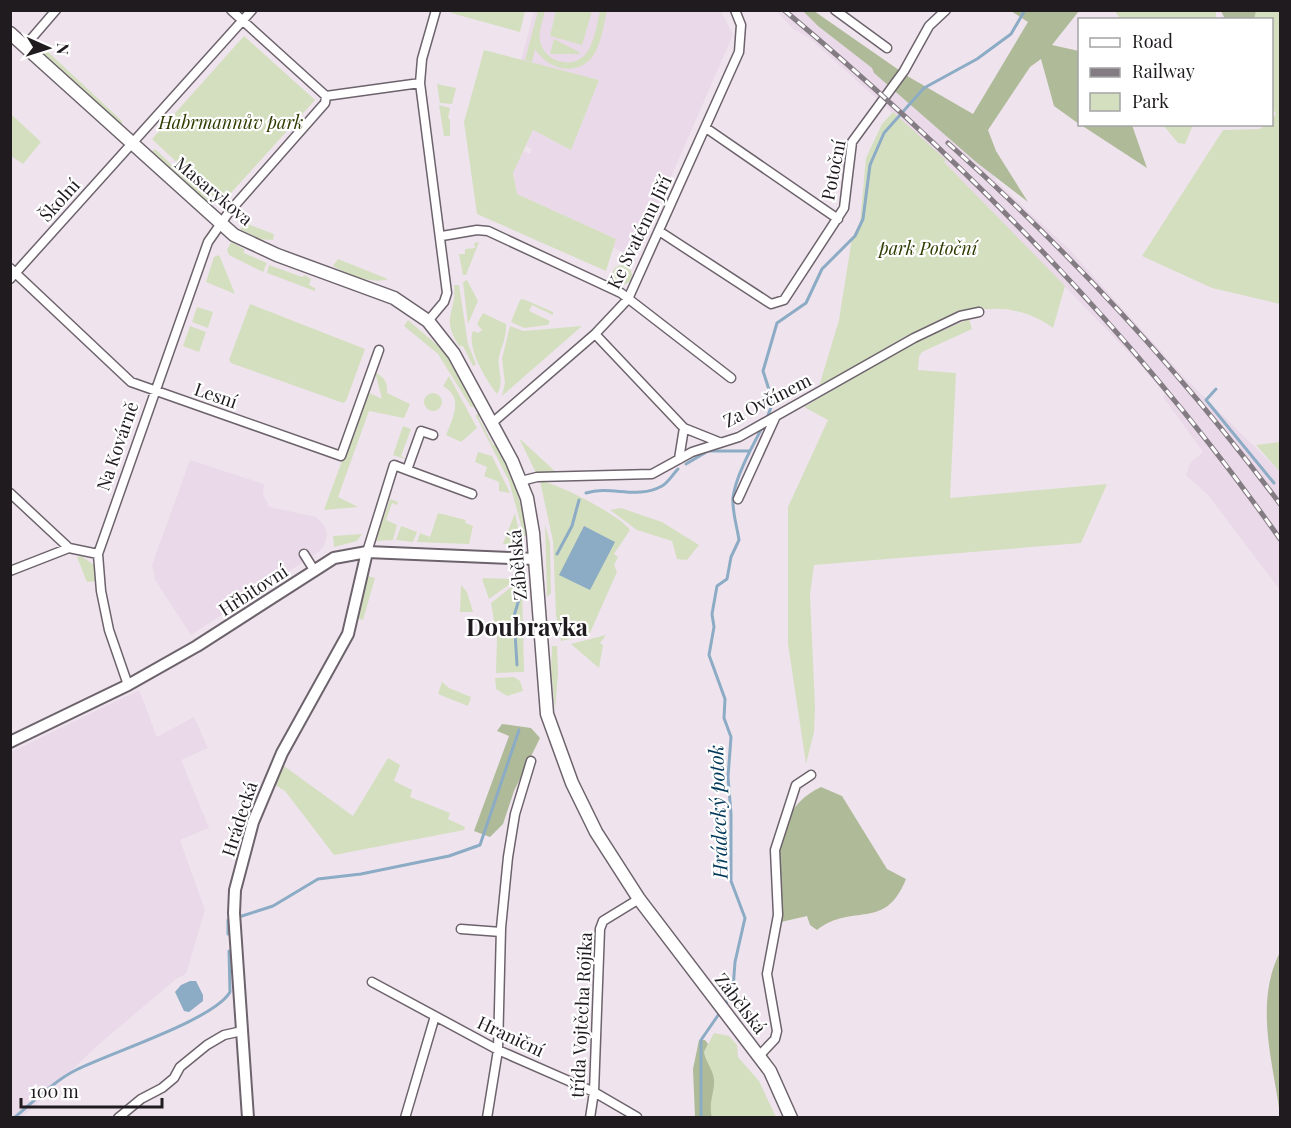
<svg xmlns="http://www.w3.org/2000/svg" width="1291" height="1128" font-family="'Playfair Display',serif">
<rect width="100%" height="100%" fill="#efe4ee"/>
<path fill="#ead9e9" d="M534 11H721L733 35 650 225 644 223 629 261V255L612 247 616 239 517 194 513 173 523 151 530 154 532 149 526 146 533 130 571 150 599 80 521 61Z
M776 11H803L808 13 818 26 872 68 874 73 976 162 992 173 996 181 1070 250 1185 378 1280 472V590L1208 495 1186 475 1191 462 1203 452 1163 397 1165 394 1136 360 944 162 945 160 808 37 793 29Z
M190 460 264 484 263 494 269 507 316 517 324 525 327 533 325 544 320 551 191 635 155 580 152 565Z
M139 690 157 737 194 717 208 748 181 760 209 828 180 840 205 910 186 974 176 979 97 1046 23 1117H11V752Z"/>
<path fill="#d4dfbf" d="M452 11V10L525 11 520 32 451 13Z
M538 11H545C543 21 538 32 540 42 546 64 576 70 588 51 595 40 597 23 600 11H607C604 23 602 39 596 51 582 78 549 72 535 49L532 62 525 60Z
M556 11H592L582 45 550 36Z
M1115 11H1216V19H1120Z
M1256 11H1280V304L1212 288 1142 256 1223 130 1260 129 1265 125 1272 124V118L1276 114 1272 107V20L1254 19Z
M244 36 315 100 221 204 152 139Z
M554 39 579 52 580 54H550Z
M36 45 46 50 122 121V127L38 51Z
M484 50 599 80 571 150 533 130 513 173 517 194 616 239 606 271 477 214 464 122Z
M437 84 456 88 452 104 440 103Z
M439 105 450 108 448 118 450 119V136H444Z
M893 112 946 160 944 162 1065 286 1053 328C978 272 883 353 818 390L839 320 852 238 860 223 866 158 882 124Z
M11 114 41 142 23 164 11 156Z
M1163 125H1193L1185 144 1178 143Z
M155 149 209 200 207 203 150 153Z
M245 223 274 234 273 240 259 239 240 229Z
M231 242 244 249V253L267 263 263 272 229 255 227 250Z
M479 242 466 275H463L459 254H465V249L475 248 474 243Z
M219 255 220 257 235 294 206 282 214 257Z
M338 259 388 279C372 285 347 274 333 266Z
M612 275a10 10 0 1 1 20 0a10 10 0 1 1-20 0Z
M269 265 302 277 305 275 311 279 309 285 315 288V291L267 273Z
M467 280 478 301 468 324 463 282Z
M454 285H459L468 344 476 364 473 366 463 346H459C440 316 457 314 454 285Z
M523 299 553 312V315L532 305 529 311 550 321 548 325 524 328 511 322 520 300Z
M250 304 365 349 346 401 343 403 231 363 229 360Z
M197 307 213 312 208 328 192 322Z
M483 313 506 324C507 336 502 345 499 357 497 370 505 382 497 394 487 381 466 348 473 331L478 333 482 330 477 324Z
M969 319 972 329 922 352 919 357 918 370 956 373 950 498 1107 484 1081 543 814 565 810 595 815 706 814 732 806 764 788 644V507L828 420 804 407 907 346Z
M408 320 443 350 477 407H471L438 354 404 326Z
M190 326 206 332 199 352 183 346Z
M510 326 523 331 582 326 502 396 505 383 502 359Z
M375 372C384 378 388 381 387 393L410 404 404 418 369 411 338 497 358 507 324 510 367 392 382 399Z
M449 376 477 428 461 442 446 435C453 417 464 398 443 386Z
M424 402a9 9 0 1 1 18 0a9 9 0 1 1-18 0Z
M479 411V418L493 445H497L516 484 527 536H524L509 481 476 416Z
M403 426 411 429 401 456 407 460 393 455Z
M519 438 558 474 536 473Z
M1280 442V472L1256 445Z
M478 452 492 456 510 493 499 491V482L484 476 487 467 475 462Z
M540 481C558 483 621 516 630 530L614 554 618 557 614 565 617 572 589 635 561 641 556 615 553 541Z
M390 499 398 502 397 505 392 503 386 520 397 525 393 540 375 541Z
M621 508 662 522 699 545 687 560 677 559 672 541 637 530 610 510Z
M438 513 466 520 465 523 473 526 469 544 417 542 420 533 430 537Z
M515 513 521 542 518 545 503 544Z
M545 524 550 543 551 593 547 597Z
M401 526 417 532 413 542 396 540Z
M362 534 357 541 334 547 333 536Z
M81 556 96 566 98 581 87 582 77 557Z
M368 576 375 578 363 620 357 618Z
M484 578 513 579 514 581 489 599 482 579Z
M515 584 522 587 524 672 496 673 497 638 491 603Z
M461 585 467 592 473 612H460Z
M606 635 600 643 603 645 599 668 571 644Z
M552 646H557L558 674 555 710 551 670Z
M514 677 520 681 523 691 507 696 496 689 495 678Z
M442 682 449 688 471 697 468 706 438 694Z
M388 758 400 765 394 781 412 790 410 797 450 813 448 819 465 827 464 830 334 855 285 791 275 785 284 766 353 816Z
M714 1033 729 1036 737 1045 738 1057 759 1081 776 1117H712L709 1103 714 1081 704 1052Z"/>
<path fill="#afbb98" d="M803 11H814L909 77 973 114 1028 22 1011 11H1079L1052 45 1079 51V124L1054 106 1041 59 1030 67 988 130 996 151 1028 202 976 162 874 73 872 68 818 26Z
M1221 11H1256L1254 20 1225 19Z
M1081 125H1132L1147 168Z
M502 724 531 728 540 738 514 791 503 824 490 837 474 831 509 736 497 731Z
M821 787 842 796 887 869 906 879C885 932 853 902 817 930L810 925 807 916 781 922C780 874 767 812 821 787Z
M1280 952V1115C1273 1062 1254 1003 1280 952Z
M699 1040H705L708 1044 704 1052C706 1062 713 1070 714 1079 715 1093 708 1102 712 1117H695L693 1069Z"/>
<path fill="#8cabc4" d="M584 526 615 542 590 590 559 575Z
M190 981H196L203 995V1001L189 1012 184 1011 175 992 181 985Z"/>
<g fill="none" stroke-linecap="round" stroke-linejoin="round">
<path stroke="#8cabc4" stroke-width="3" d="M1216 389 1206 400 1274 483
M767 418 773 402 763 371 777 323 806 303 822 269 855 236 863 219 870 165 884 133 924 88 977 59 1011 34 1025 10
M686 464 708 451H749
M586 493C611 485 637 500 662 486 668 483 673 474 678 469
M557 554 572 526 579 500
M517 665 514 616 520 596
M242 916 273 906 318 879 361 874 449 856 480 845 519 730
M228 920V934
M725 1006 733 989 735 962 745 918 731 881V814L728 777 731 737 724 718 725 699 709 655 714 627 712 614 717 586 727 579 731 557 739 540C737 526 732 512 733 498 735 477 753 445 763 426
M14 1118C33 1102 54 1081 76 1070 109 1053 214 1020 230 992L229 951
M701 1118V1040L721 1011"/>
<g stroke="#6d636c" stroke-width="11">
<path id="minor" d="M231 10 326 96
M835 10 887 48
M25 46 56 10
M326 96 420 83
M706 128 838 219
M659 231 771 304 784 300 844 208 852 142 904 71 929 26 946 10
M442 236 477 230 488 231 621 293 731 378
M10 268 131 382 341 456 379 350
M10 279 252 10
M428 321 444 302 447 293 420 83 422 59 436 10
M595 334 684 428 719 442
M492 423 595 334 628 299 739 52 741 25 735 10
M679 459 684 428
M407 470 472 494
M521 481 537 477 652 474 692 452 739 437 914 338 960 316 979 312
M10 493 69 548 98 554
M738 499 775 418
M367 552 394 465 407 470 421 431 433 435
M304 554 314 570
M10 571 69 548
M128 685 109 630 101 591 98 554 208 242 229 212 325 103 326 96
M461 929 501 932
M372 982 498 1050 594 1092 637 1117
M759 1056 775 1039 777 1031 767 974 778 915 775 850 796 785 811 775
M118 1118 141 1099 162 1088 174 1078 180 1067 207 1045 224 1035 242 1031
M405 1118 435 1016
M487 1118 498 1050 501 928 508 857 515 814 531 761
M590 1118 594 1092 600 929 603 921 639 899"/>
</g>
<g stroke="#6d636c" stroke-width="14">
<path id="tertiary" d="M10 742 128 685 197 646 334 558 367 552 535 559
M248 1118 234 913 235 890 253 822 282 753 348 634 367 552"/>
</g>
<g stroke="#6d636c" stroke-width="15">
<path id="secondary" d="M10 33 234 235 277 255 394 298 428 321 454 354 512 461 527 498 533 533 547 714 572 783 596 832 639 899 770 1071 791 1118"/>
</g>
<use href="#minor" stroke="#fff" stroke-width="8"/>
<use href="#tertiary" stroke="#fff" stroke-width="10"/>
<use href="#secondary" stroke="#fff" stroke-width="12"/>
<g stroke="#847c83" stroke-width="5">
<path id="rail" d="M784 10C971 167 1140 340 1280 539
M948 143C1070 252 1182 373 1280 504"/>
</g>
<use href="#rail" stroke="#fff" stroke-width="3" stroke-dasharray="9" stroke-linecap="butt"/>
</g>
<g text-anchor="middle" dominant-baseline="central" stroke-width="4.5" stroke-linejoin="round" paint-order="stroke">
<g font-size="18" font-style="italic" fill="#2f3b00" stroke="#fff">
<text x="231" y="122">Habrmannův park</text>
<text x="928" y="248">park Potoční</text>
</g>
<g font-size="18" fill="#1f1b1f" stroke="#fff">
<text transform="translate(833 170) rotate(-79)">Potoční</text>
<text transform="translate(214 191) rotate(40)">Masarykova</text>
<text transform="translate(59 200) rotate(-48)">Školní</text>
<text transform="translate(639 232) rotate(-64)">Ke Svatému Jiří</text>
<text transform="translate(216 395) rotate(19)">Lesní</text>
<text transform="translate(767 400) rotate(-27)">Za Ovčínem</text>
<text transform="translate(117 446) rotate(-71)">Na Kovárně</text>
<text transform="translate(517 565) rotate(-95)">Zábělská</text>
<text transform="translate(253 590) rotate(-33)">Hřbitovní</text>
<text transform="translate(239 819) rotate(-72)">Hrádecká</text>
<text transform="translate(741 1003) rotate(52)">Zábělská</text>
<text transform="translate(581 1015) rotate(-87)">třída Vojtěcha Rojíka</text>
<text transform="translate(511 1036) rotate(25)">Hraniční</text>
</g>
<g font-size="20" font-style="italic" fill="#003859" stroke="#fff">
<text transform="translate(717 812) rotate(-92)">Hrádecký potok</text>
</g>
<g font-size="24" font-weight="bold" fill="#1f1b1f" stroke="#fff">
<text x="527" y="626">Doubravka</text>
</g>
</g>
<rect width="1291" height="1128" fill="none" stroke="#1f1b1f" stroke-width="24"/>
<rect x="1078" y="18" width="195" height="108" fill="#ffffff" stroke="#a5a4a5" stroke-width="1.5"/>
<rect x="1090" y="38" width="30" height="9" fill="#ffffff" stroke="#a5a4a5" stroke-width="1.5"/>
<text x="1132" y="48" font-size="18" fill="#1f1b1f">Road</text>
<rect x="1090" y="68" width="30" height="9" fill="#847c83" stroke="#a5a4a5" stroke-width="1.5"/>
<text x="1132" y="78" font-size="18" fill="#1f1b1f">Railway</text>
<rect x="1090" y="93" width="30" height="18" fill="#d4dfbf" stroke="#a5a4a5" stroke-width="1.5"/>
<text x="1132" y="108" font-size="18" fill="#1f1b1f">Park</text>
<g transform="translate(48 48) rotate(93)" stroke="#ffffff" stroke-width="4.5" paint-order="stroke">
<path d="M0-4.5L10 22L0 15L-10 22Z" fill="#1f1b1f"/>
<text y="-9" font-size="16" font-weight="bold" text-anchor="middle" fill="#1f1b1f">N</text>
</g>
<path d="M21 1098v9h141v-9" fill="none" stroke="#1f1b1f" stroke-width="3"/>
<text x="30" y="1098" font-size="18" fill="#1f1b1f" stroke="#ffffff" stroke-width="4.5" paint-order="stroke">100 m</text>
</svg>
